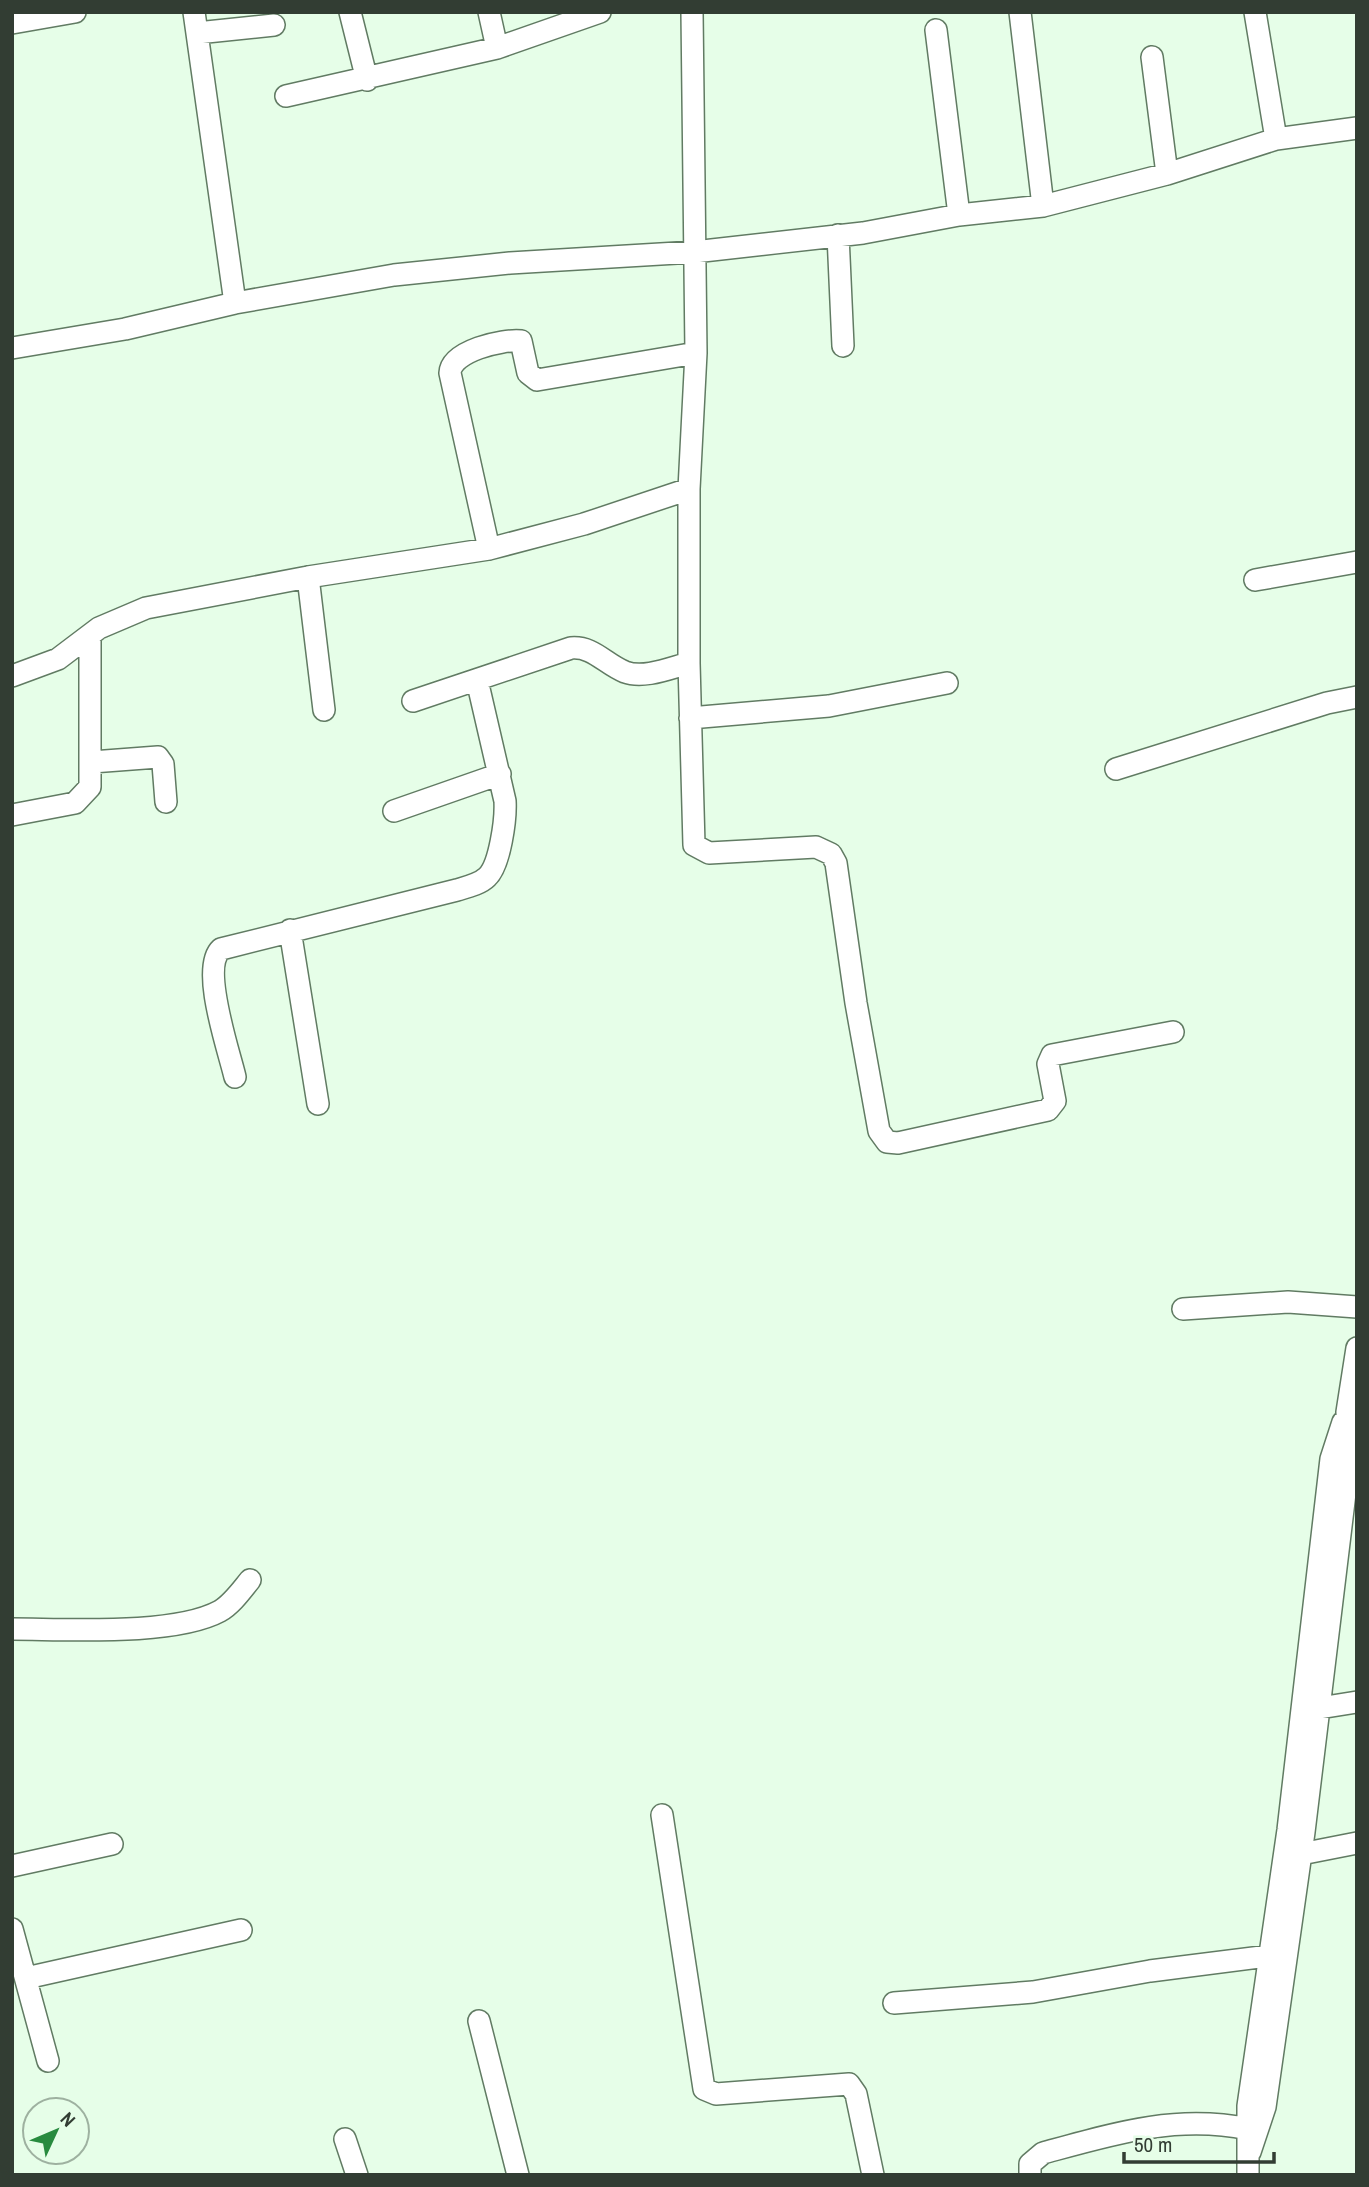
<svg xmlns="http://www.w3.org/2000/svg" width="1369" height="2187" font-family="'Archivo Narrow',sans-serif">
<rect width="100%" height="100%" fill="#e6fee8"/>
<g fill="none" stroke-linecap="round" stroke-linejoin="round">
<g stroke="#617b63" stroke-width="24">
<path id="minor" d="M194 12 235 303
M350 12 367 80
M489 12 497 48
M692 12 696 353 689 489V663L694 845 709 853 816 847 831 854 836 863 856 1003 879 1131 887 1142 898 1143 1048 1110 1055 1101 1048 1064 1052 1055 1173 1032
M1020 12 1043 206
M1255 12 1276 139
M12 23 75 12
M936 30 959 215
M197 33 274 25
M1152 57 1167 174
M286 96 497 48 600 12
M838 235 843 346
M12 348 125 329 235 303 394 275 510 263 694 252 863 233 959 215 1043 206 1167 174 1276 139 1357 128
M489 549 450 373C451 351 502 339 521 341L528 373 537 380 696 353
M308 577 324 710
M1255 580 1357 562
M12 676 58 659 99 628 146 608 308 577 489 549 584 524 689 489
M413 701 571 648C593 646 605 664 625 672 644 679 670 668 689 663
M690 718 829 706 947 683
M92 762 158 757 163 764 166 802
M1116 769 1327 703 1357 697
M394 811 500 774
M12 815 75 803 90 787V635
M290 930 318 1104
M235 1077C229 1051 200 968 221 949L457 890C467 887 480 884 487 877 500 865 506 819 505 801L477 680
M1183 1309 1288 1302 1357 1307
M12 1629C66 1629 174 1636 220 1611 232 1604 241 1591 250 1580
M1307 1710 1357 1702
M662 1815 704 2089 716 2094 849 2084 856 2094 873 2175
M1301 1854 1357 1843
M12 1866 112 1844
M12 1929 48 2061
M26 1978 241 1930
M894 2003 1033 1992 1150 1971 1284 1954
M479 2021 518 2175
M345 2139 357 2175
M1250 2152 1265 2107 1304 1832 1349 1460 1347 1412 1357 1348
M1030 2175V2164L1043 2153C1112 2134 1176 2114 1248 2129
M1248 2175V2106L1288 1830 1331 1459 1343 1422"/>
</g>
<use href="#minor" stroke="#fff" stroke-width="21"/>
</g>
<rect width="1369" height="2187" fill="none" stroke="#323d33" stroke-width="28"/>
<g transform="translate(56 2131) rotate(46)"><circle r="33" fill="#e6fee8" stroke="#9eb1a0" stroke-width="2"/>
<path d="M0-5L12 26L0 18L-12 26Z" fill="#288b3f"/>
<text y="-10" font-size="19" font-weight="bold" text-anchor="middle" fill="#323d33">N</text>
</g>
<path d="M1124 2152v10h150v-10" fill="none" stroke="#323d33" stroke-width="3.5"/>
<text x="1134" y="2152" font-size="21" fill="#323d33" stroke="#e6fee8" stroke-width="5" paint-order="stroke">50 m</text>
</svg>
